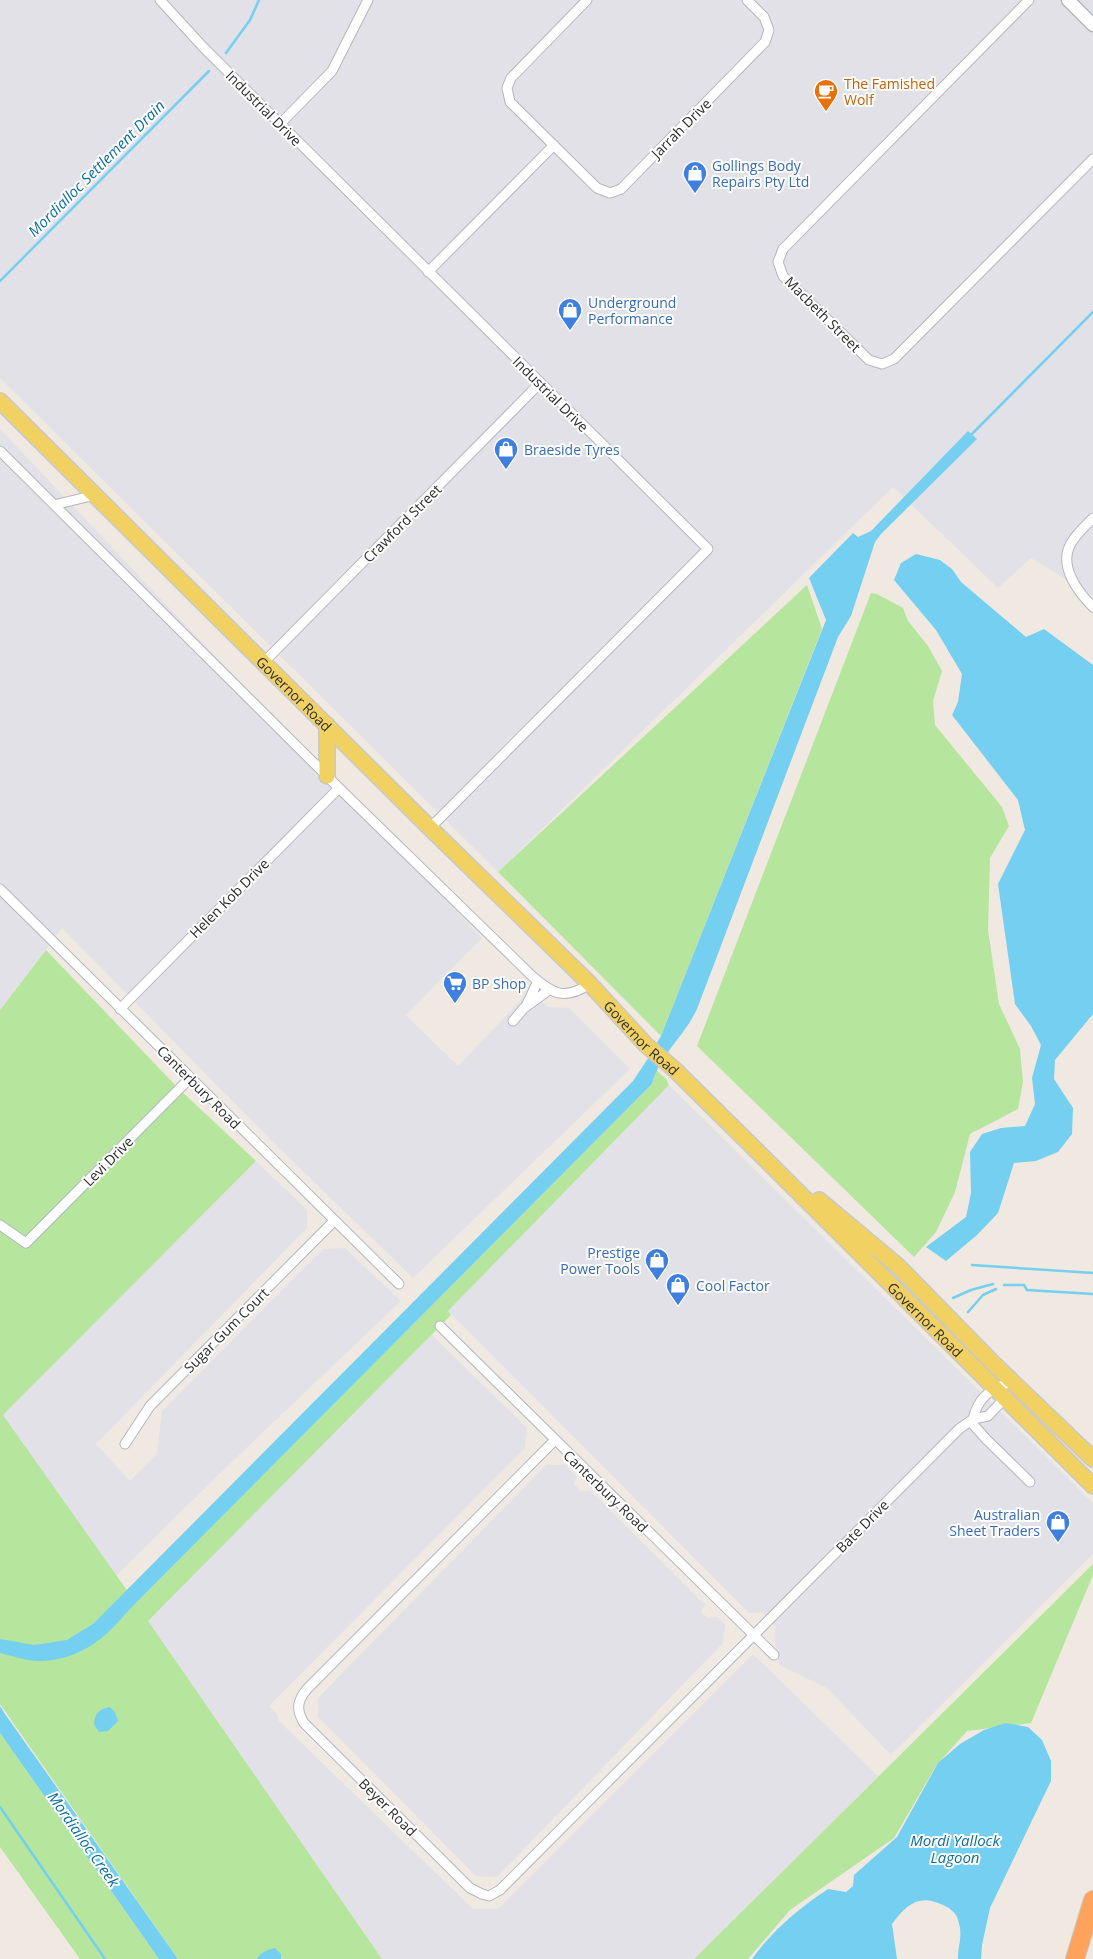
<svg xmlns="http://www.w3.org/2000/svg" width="1093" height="1959" font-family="'Open Sans',sans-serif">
<rect width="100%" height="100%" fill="#efe9e1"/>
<path fill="#e3e1e8" d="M0 0H1093V596L1031 558 998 588 893 487 498 872 0 378Z
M0 429 482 938 406 1015 458 1066 529 992 548 1007 569 1008 630 1069 413 1278 276 1145 62 928 0 1010Z
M669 1085 1093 1503V1554L891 1755 827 1688 779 1665 774 1637 776 1627 762 1612 749 1613 448 1311Z
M256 1161 307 1210V1228L96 1444 130 1481 157 1454 162 1411 323 1249 345 1248 401 1301 217 1476 116 1576 3 1415Z
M431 1334 527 1428 525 1448 269 1706 277 1715 279 1721 473 1909H498L753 1654 878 1776 694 1959H382L147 1621Z
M546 1465H566L577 1477 574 1484 581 1491 590 1490 705 1605 701 1611 707 1618 717 1617 725 1624 723 1643 497 1877 476 1876 318 1717V1698Z"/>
<path fill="#b6e59e" d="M807 585 822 629 661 1036 498 872Z
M871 593 877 594 903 608 908 621 928 646 942 671 933 701 935 725 1002 807 1009 826 990 858 988 930 999 1004 1020 1049 1023 1082 1018 1109 970 1134 955 1192 936 1232 914 1257 697 1046Z
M46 950 179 1089 256 1161 3 1415 136 1603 652 1084 656 1070 666 1079 669 1085 448 1311 451 1315 148 1621 382 1959H178L0 1704V1010Z
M1093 1564V1575L1031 1723 967 1731 936 1766 894 1838 790 1910 748 1959H694Z
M0 1733 159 1959H80L0 1847Z"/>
<path fill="#75cff0" d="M968 431 977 439 881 534 875 542 851 616 838 637 697 1009C684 1037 660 1054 652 1084L126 1613C104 1640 79 1659 42 1661 29 1662 13 1656 0 1653V1639L34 1645 67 1640 93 1624 633 1081 647 1060 661 1036 826 620 809 578 853 533 858 537 871 531Z
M916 554 940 560 952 569 961 582 1026 637 1044 629 1093 665V1014L1055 1060 1054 1079 1073 1108 1072 1134 1058 1152 1036 1161 1014 1163 998 1213 977 1235 946 1261 926 1247 966 1217 971 1193 970 1152 982 1134 1001 1128 1025 1126 1035 1104 1032 1078 1041 1045 1031 1026 1015 1004 998 884 1025 830 1018 800 952 715 958 702 962 674 936 630 894 580 901 563Z
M0 1706 5 1714 178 1959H159L0 1733Z
M110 1707 115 1712 118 1721 108 1731 99 1732 94 1724C95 1713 99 1709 110 1707Z
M1006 1723 1028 1727 1042 1740 1051 1761V1781L990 1908 982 1945 981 1959H958C958 1942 964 1936 957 1917 955 1912 948 1907 943 1905 919 1893 906 1905 892 1924L897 1959H752C772 1931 799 1908 828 1889L846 1892 853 1886 854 1875 897 1837 938 1763 960 1744 984 1730Z
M275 1948 281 1954V1959H257C261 1952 267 1950 275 1948Z"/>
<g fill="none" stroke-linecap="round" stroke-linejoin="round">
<path stroke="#75cff0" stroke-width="2.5" d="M226 53 250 20 259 0
M0 281 209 71
M971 435 1093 312
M972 1265 1093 1273
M1004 1285H1024L1027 1290 1093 1294
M953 1298 971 1290 993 1284
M968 1312 983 1295 996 1289
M0 1807 105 1959"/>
<g stroke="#b4b7c1" stroke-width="11">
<path id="street" d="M160 0 204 48 708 549 430 828
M587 0 511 78 507 88 510 102 597 188 610 193 621 189 765 42 769 30 764 17 747 0
M1029 0 783 249 778 262 783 276 869 360 882 364 894 359 1093 159
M280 124 332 71 368 0
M428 272 554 145
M0 451 339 788 532 976C554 995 565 1000 590 984
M54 505 95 495
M1093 518C1085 526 1075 535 1070 545 1059 567 1078 592 1093 607
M264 662 540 383
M0 889 399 1284
M526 1006 538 981
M120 1009 339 788
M513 1021 524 1008 549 990
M0 1225 26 1243 190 1078
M440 1326 774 1655
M973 1419C978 1397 991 1388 1012 1382
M970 1421 986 1439 1030 1482
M555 1440 307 1689C297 1701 296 1710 304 1723L470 1888 482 1894 489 1896 500 1890 959 1429 973 1419 988 1416 1007 1396
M125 1444 150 1406 334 1221"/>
</g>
<g stroke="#b4b7c1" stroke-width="15">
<path id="secondary" d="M1068 0 1093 25"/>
</g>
<g stroke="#c9c9c9" stroke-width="18">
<g id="primary">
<path id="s1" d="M0 401 430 828 590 984 646 1045 674 1069 759 1153 1093 1486"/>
<path d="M327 725V776"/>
<path d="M819 1200 899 1267 994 1364 1093 1459"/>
</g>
</g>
<g stroke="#c9c9c9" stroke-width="20">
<path id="highway" d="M1075 1959 1093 1900"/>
</g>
<use href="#street" stroke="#fff" stroke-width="9"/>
<use href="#secondary" stroke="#fff" stroke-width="12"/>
<use href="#primary" stroke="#f2d163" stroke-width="15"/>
<use href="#highway" stroke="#ffa35c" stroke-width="18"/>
</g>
<defs>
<g id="cafe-pin" transform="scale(1.25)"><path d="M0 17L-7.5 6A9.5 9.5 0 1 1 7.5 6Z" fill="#e8710a" stroke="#fff"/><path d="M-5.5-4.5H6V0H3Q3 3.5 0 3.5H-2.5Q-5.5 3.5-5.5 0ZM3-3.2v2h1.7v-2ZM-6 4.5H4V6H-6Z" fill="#fff"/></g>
<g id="shop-pin" transform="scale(1.25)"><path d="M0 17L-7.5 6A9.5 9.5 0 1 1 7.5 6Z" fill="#3f7fe0" stroke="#fff"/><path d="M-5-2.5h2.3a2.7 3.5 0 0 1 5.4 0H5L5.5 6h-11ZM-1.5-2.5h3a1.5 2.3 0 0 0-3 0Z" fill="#fff"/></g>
<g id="supermarket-pin" transform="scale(1.25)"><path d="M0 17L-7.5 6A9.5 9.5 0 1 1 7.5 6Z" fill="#3f7fe0" stroke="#fff"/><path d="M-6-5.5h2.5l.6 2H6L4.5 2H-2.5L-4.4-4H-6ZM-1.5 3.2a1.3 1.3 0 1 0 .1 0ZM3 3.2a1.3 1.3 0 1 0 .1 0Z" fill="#fff"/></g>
</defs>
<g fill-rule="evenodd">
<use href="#cafe-pin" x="826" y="91"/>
<use href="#shop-pin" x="695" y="173"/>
<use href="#shop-pin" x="570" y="310"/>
<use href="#shop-pin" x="506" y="449"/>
<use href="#supermarket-pin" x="455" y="983"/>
<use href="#shop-pin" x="657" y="1260"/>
<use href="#shop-pin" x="678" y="1285"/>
<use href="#shop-pin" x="1058" y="1522"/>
</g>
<g text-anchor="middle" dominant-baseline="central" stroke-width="4" stroke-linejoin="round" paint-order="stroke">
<g font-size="14" fill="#c56008" stroke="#fff" text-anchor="start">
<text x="844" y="83">The Famished<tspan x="844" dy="16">Wolf</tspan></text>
</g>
<g font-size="14" fill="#2e2e2e" stroke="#fff">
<text transform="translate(264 108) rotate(45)">Industrial Drive</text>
<text transform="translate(681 128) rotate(-45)">Jarrah Drive</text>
<text transform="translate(823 314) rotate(45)">Macbeth Street</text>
<text transform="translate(551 394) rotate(45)">Industrial Drive</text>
<text transform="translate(402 523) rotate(-45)">Crawford Street</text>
<text stroke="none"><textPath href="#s1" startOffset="415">Governor Road</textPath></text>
<text transform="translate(229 898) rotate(-45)">Helen Kob Drive</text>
<text stroke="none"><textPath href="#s1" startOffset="904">Governor Road</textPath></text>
<text transform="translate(199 1087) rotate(45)">Canterbury Road</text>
<text transform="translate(108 1161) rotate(-45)">Levi Drive</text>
<text stroke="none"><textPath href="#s1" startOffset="1304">Governor Road</textPath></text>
<text transform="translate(226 1330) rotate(-45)">Sugar Gum Court</text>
<text transform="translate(606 1491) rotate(44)">Canterbury Road</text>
<text transform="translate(862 1526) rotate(-45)">Bate Drive</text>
<text transform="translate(388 1807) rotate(45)">Beyer Road</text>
</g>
<g font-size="14" fill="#366cbe" stroke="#fff" text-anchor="start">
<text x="712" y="165">Gollings Body<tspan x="712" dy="16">Repairs Pty Ltd</tspan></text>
<text x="588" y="302">Underground<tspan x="588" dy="16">Performance</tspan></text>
<text x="524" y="449">Braeside Tyres</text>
<text x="472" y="983">BP Shop</text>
<text x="640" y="1252" text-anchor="end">Prestige<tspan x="640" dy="16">Power Tools</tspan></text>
<text x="696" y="1285">Cool Factor</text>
<text x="1040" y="1514" text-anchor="end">Australian<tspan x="1040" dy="16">Sheet Traders</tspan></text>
</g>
<g font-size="15" font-style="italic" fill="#0d6fa3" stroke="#fff">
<text transform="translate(96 168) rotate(-45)">Mordialloc Settlement Drain</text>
<text transform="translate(84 1839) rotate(55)">Mordialloc Creek</text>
<text x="955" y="1840">Mordi Yallock<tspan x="955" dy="17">Lagoon</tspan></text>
</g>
</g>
</svg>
